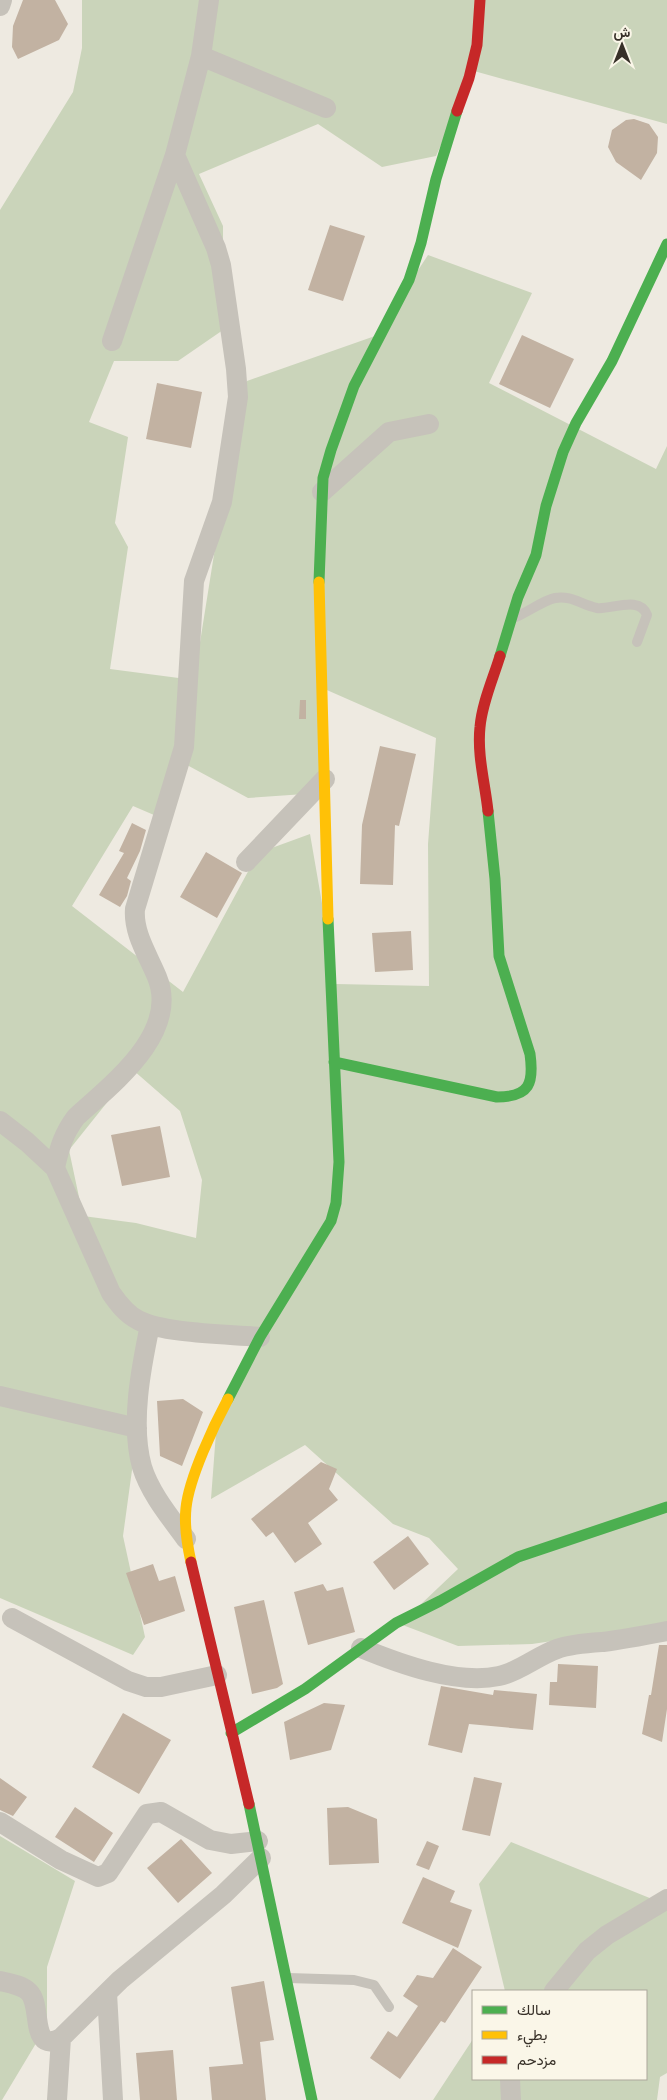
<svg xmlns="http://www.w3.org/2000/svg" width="667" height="2100" font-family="'Open Sans',Vazirmatn,sans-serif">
<rect width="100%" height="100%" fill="#eeeae1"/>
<path fill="#cad4ba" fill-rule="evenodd" d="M82 0H667V124L474 71 436 156 382 167 318 124 199 174 223 226V330L178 361H114L89 422 128 437 115 523 128 547 110 669 194 680 216 542 247 381 375 336 428 255 532 293 489 383 656 469 667 446V1624L532 1644 458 1646 400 1624 458 1569 429 1538 393 1524 305 1445 211 1499 217 1419 252 1341 151 1331 123 1536 145 1637 133 1655 0 1598V210L73 92 82 48ZM320 687 436 738 428 844 429 986 336 984 310 834 258 853 183 992 72 906 133 806 161 818 187 765 248 798 319 793ZM133 1070 180 1111 202 1180 196 1238 136 1223 83 1216 69 1150Z
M0 1836 75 1881 47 1967V2025L2 2100H0Z
M511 1842 667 1905V2073L660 2077 657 2100H433L473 2039V2079H646V1991H505L479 1884Z"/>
<path fill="#c2b2a2" d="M23 0H55L68 24 59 40 18 59 12 47 13 26Z
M634 119 649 124 658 137 657 153 641 180 616 162 608 147 612 130 626 120Z
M330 225 365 236 343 301 308 290Z
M522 335 574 359 550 408 499 384Z
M157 383 202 392 191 448 146 439Z
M300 700H306V719H299Z
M380 746 416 754 399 826 395 825 393 885 360 884 362 825Z
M132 823 146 830 140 851 127 878 131 881 127 896 120 907 99 895 124 853 119 851Z
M206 852 242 873 217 918 180 897Z
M411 931 413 970 375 972 372 933Z
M160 1126 170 1177 122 1186 111 1135Z
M183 1399 203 1412 182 1466 160 1456 157 1401Z
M321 1462 337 1469 329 1489 338 1500 308 1523 322 1544 295 1563 273 1532 266 1537 251 1519Z
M408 1536 429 1564 394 1590 373 1562Z
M153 1564 159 1581 175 1576 185 1611 144 1625 126 1573Z
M323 1584 327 1591 343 1587 355 1632 308 1645 294 1592Z
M264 1600 283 1684 277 1688 252 1694 234 1607Z
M659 1645H667V1709L662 1742 642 1734 649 1695H651Z
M558 1664 598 1666 596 1708 549 1705 550 1682H557Z
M441 1686 493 1695 494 1690 537 1694 533 1730 469 1724 462 1753 428 1745Z
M324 1703 345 1705 331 1750 290 1760 284 1722Z
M123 1713 171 1740 139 1794 92 1767Z
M474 1777 502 1783 490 1836 462 1830Z
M0 1778 27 1797 13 1816 0 1810Z
M75 1807 113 1833 94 1862 55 1837Z
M348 1807 377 1819 379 1863 329 1865 327 1808Z
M181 1839 212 1873 178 1903 147 1868Z
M427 1841 439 1846 429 1870 416 1865Z
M423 1877 455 1891 450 1902 472 1910 458 1948 402 1923Z
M453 1948 482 1967 445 2023 441 2021 400 2079 370 2058 388 2031 397 2037 418 2006 403 1996 417 1975 433 1978Z
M264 1981 274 2040 260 2042 266 2100H212L209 2067 243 2064 231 1987Z
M173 2050 177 2100H140L136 2053Z"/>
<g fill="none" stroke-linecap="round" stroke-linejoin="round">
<path stroke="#c6c2ba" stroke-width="10" d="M516 617C528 612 544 600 555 598 571 595 582 605 597 608 611 610 640 595 647 615L637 642
M288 1978 354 1980 374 1985 389 2007"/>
<path stroke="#c6c2ba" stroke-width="20" d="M0 6 2 0
M201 56 326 108
M112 341 175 155 201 56 209 0
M322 492 389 432 429 424
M246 862 325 779
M0 1121 27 1142 55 1168 111 1293C118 1303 126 1314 138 1320 165 1334 228 1334 260 1337
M55 1168C59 1148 64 1133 76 1117 112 1084 180 1033 157 977 148 955 133 933 135 909L184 747 194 581 222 502 238 397 236 369 221 265 216 248 175 155
M150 1325C141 1368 130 1424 142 1467 150 1493 170 1517 186 1539
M0 1396 137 1428
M12 1618 128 1681 146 1687H161L217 1675
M361 1648C400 1664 457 1685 499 1676 519 1672 537 1656 557 1649 571 1644 588 1643 603 1642 625 1639 646 1635 667 1631
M0 1822 61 1860 98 1877 108 1873 147 1814 161 1812 210 1840 231 1844 258 1841
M0 1981C9 1983 22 1985 29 1992 43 2006 29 2054 61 2038L120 1980 223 1895 261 1858
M554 1991 587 1951 607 1935 667 1899
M107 1993 113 2100
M510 2079 511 2100
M57 2100 61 2038"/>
<path stroke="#4caf50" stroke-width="11" d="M319 582 323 478 331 450 354 386 409 280 421 243 436 179 457 111
M500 656 518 597 536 555 546 506 563 452 576 423 612 361 667 244
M334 1062 497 1097C530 1097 534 1083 530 1054L499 956 495 879 488 811
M228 1399 260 1337 331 1221 336 1203 339 1162 328 919
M231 1733 305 1689 396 1623 440 1601 518 1557 667 1507
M249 1804 312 2100"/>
<path stroke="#ffc107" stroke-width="11" d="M319 582 328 919
M191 1562C187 1544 184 1526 186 1508 189 1478 214 1425 228 1399"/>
<path stroke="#c62828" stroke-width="11" d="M457 111 469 78 477 45 480 0
M488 811C485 783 477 755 480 727 482 703 493 679 500 656
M191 1562 249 1804"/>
</g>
<rect x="472" y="1990" width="175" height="90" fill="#faf6e8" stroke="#aca79b"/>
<rect x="482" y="2006" width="25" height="8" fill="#4caf50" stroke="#aca79b"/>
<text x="517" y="2015" font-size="15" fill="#373028">سالك</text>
<rect x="482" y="2031" width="25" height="8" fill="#ffc107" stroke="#aca79b"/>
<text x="517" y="2040" font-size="15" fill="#373028">بطيء</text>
<rect x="482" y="2056" width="25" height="8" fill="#c62828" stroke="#aca79b"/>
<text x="517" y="2065" font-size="15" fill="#373028">مزدحم</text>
<g transform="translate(622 45)" stroke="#faf6e8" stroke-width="4" paint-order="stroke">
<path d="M0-4L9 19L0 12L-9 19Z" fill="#373028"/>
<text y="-8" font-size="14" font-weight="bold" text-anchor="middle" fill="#373028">ش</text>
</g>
</svg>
